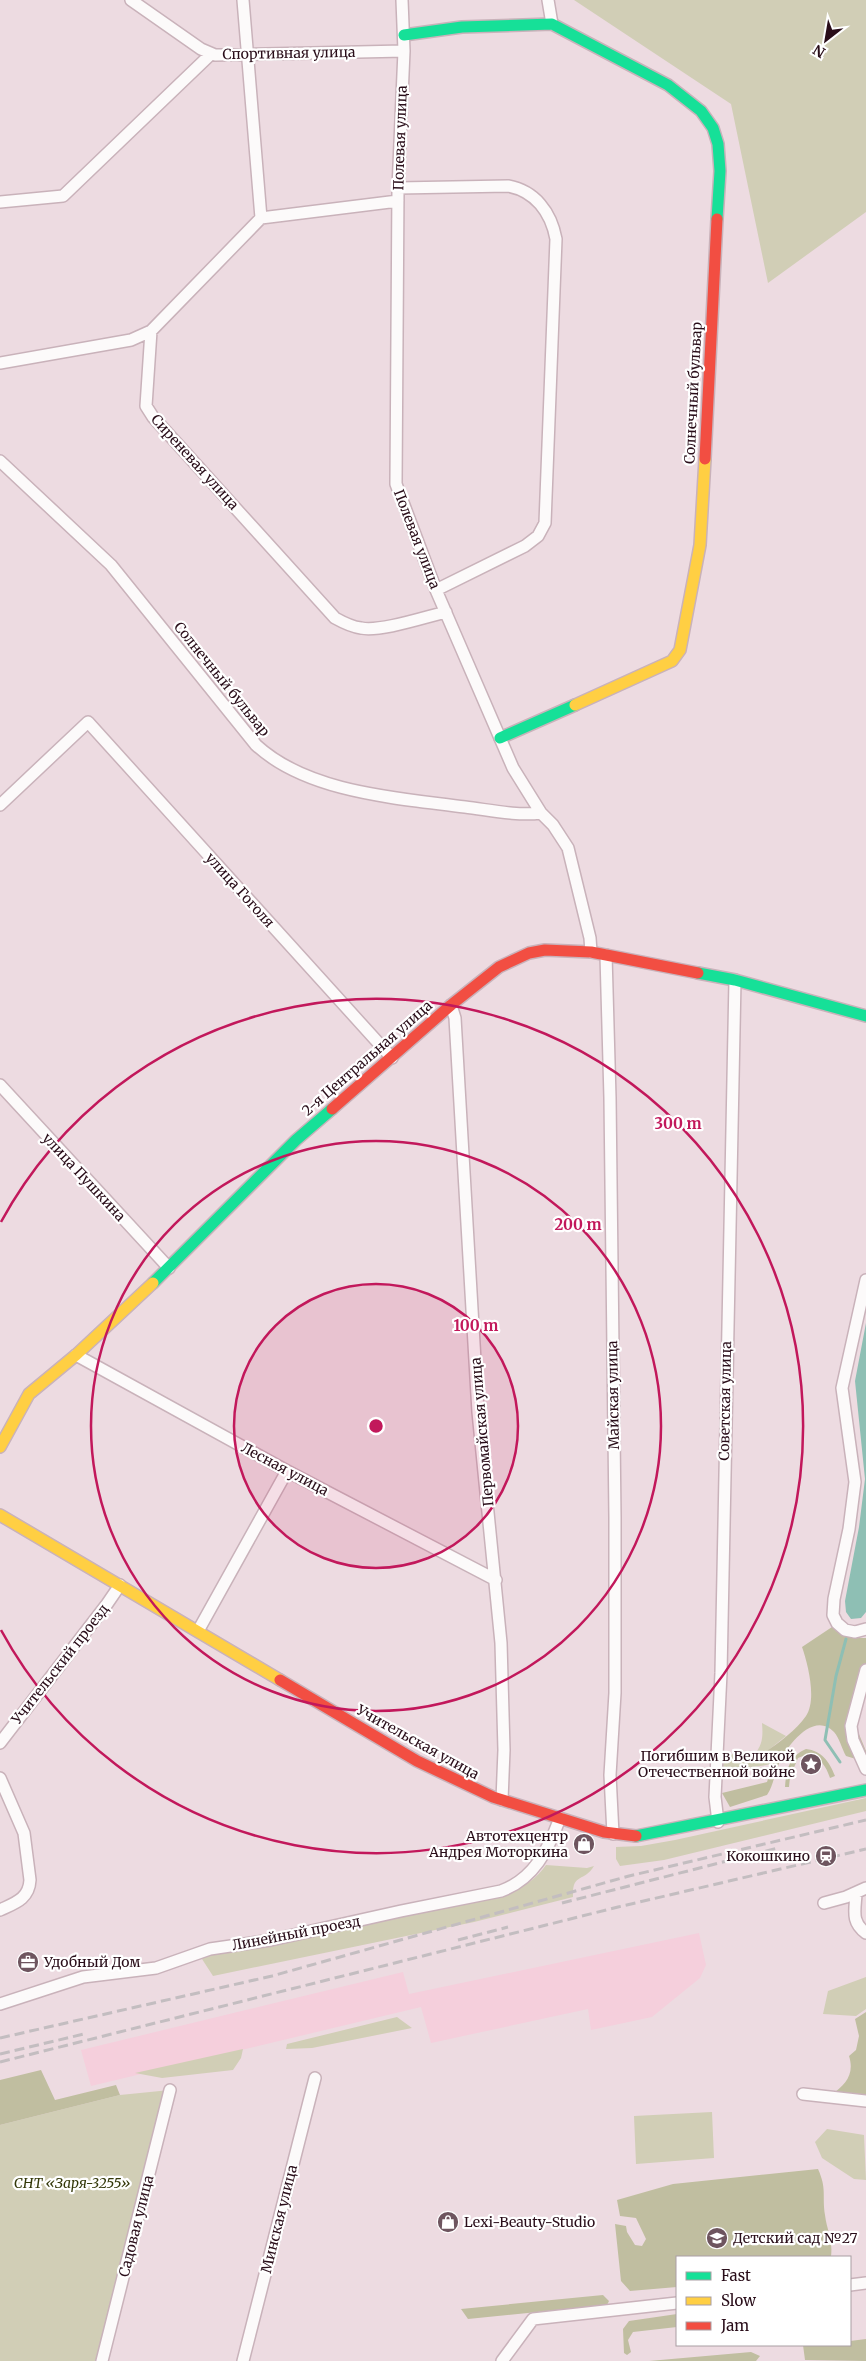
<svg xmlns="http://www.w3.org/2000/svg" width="866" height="2361" font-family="Merriweather,serif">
<rect width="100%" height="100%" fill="#eddbe1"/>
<path fill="#f5cfdc" d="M699 1933 706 1965 700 1978 652 2017 591 2030 588 2009 431 2043 421 2007 91 2086 81 2050 403 1972 409 1994Z"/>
<path fill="#d1ceb6" d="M574 0H866V212L768 283 731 104Z
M762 1723 786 1736 766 1752 773 1763C756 1769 740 1766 722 1770L725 1754 754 1755C763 1745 763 1736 762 1723Z
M866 1798V1811L664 1860 620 1866 616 1859V1847L641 1846 675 1840Z
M546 1865 587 1868 594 1866C584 1883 572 1872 573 1897L474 1922 213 1976 202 1959 207 1955 503 1896C518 1891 537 1879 546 1865Z
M866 1977V2009L856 2016 823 2014 828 1991Z
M397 2017 412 2028 312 2048 286 2049 287 2044Z
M243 2049 241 2058 233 2070 162 2078 135 2073Z
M170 2090 102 2361H0V2125L120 2095Z
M712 2112 714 2158 636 2164 634 2116Z
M827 2129 864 2135 866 2180 854 2179 822 2158 815 2142Z"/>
<path fill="#c0bea0" d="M832 1627 851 1638H866V1677L856 1727 866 1751V1762L846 1756C842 1749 839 1737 834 1732 813 1710 785 1748 778 1766 774 1776 773 1786 767 1795L730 1807 722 1793 767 1782 773 1763 765 1752C780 1742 796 1730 806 1716 817 1700 808 1664 802 1647Z
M806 1749C822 1751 829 1761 835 1776L830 1778C826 1766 820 1757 808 1754L798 1758 790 1777 789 1787H785C786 1771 789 1756 806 1749Z
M866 2012V2098L831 2095C845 2085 855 2075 849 2056L856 2050 859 2036 855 2019Z
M41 2070 55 2100 116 2085 120 2095 0 2125V2080Z
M818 2169C827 2189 822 2195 825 2215 827 2231 833 2239 831 2257H677V2287L630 2291 621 2281 615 2224 626 2226 627 2232 635 2245 642 2246 646 2239 636 2218 620 2216 617 2200 673 2184Z
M603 2295 609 2301 607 2305 468 2319 461 2309Z
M677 2314V2327L633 2332 628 2340 631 2352 627 2355 624 2353 623 2329 629 2321Z
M866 2339V2361L805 2360 803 2345H850V2341Z
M751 2352 760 2356 756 2361H649Z"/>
<path fill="#8ebfb4" d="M866 1323V1612L861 1618 851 1619 846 1612 845 1601 859 1527 865 1479 855 1381Z"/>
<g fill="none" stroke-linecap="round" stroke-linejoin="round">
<path stroke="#8ebfb4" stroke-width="3" d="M840 1762 825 1740 836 1676 846 1639"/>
<g stroke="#c9b2ba" stroke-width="14">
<path id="street" d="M131 0 201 49 215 55 404 51
M243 0 261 218
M402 0 404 51 398 188 396 484 436 590 513 768 541 813 553 825 568 848 590 938 591 952
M548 0 552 24
M398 188 508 186C535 191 551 212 556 239L545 523 538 536 525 546 436 590
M0 202 63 196 211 54
M151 331 146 406 153 417 335 618C344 623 352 627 361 628 380 632 425 617 446 612
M0 363 131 340 151 331 261 218 398 201
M0 461 111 565 256 745C308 793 398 798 465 807 490 810 516 816 541 813
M0 805 88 722 392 1058
M606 955 610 1098 615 1517V1693L610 1775 613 1834
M451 1005 455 1018 478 1412 501 1643 504 1750 502 1800
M0 1085 169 1268
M866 1280 842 1388 855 1482 849 1529 834 1599 833 1615 837 1623 845 1630 855 1632 866 1629
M76 1355 287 1471 496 1580
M198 1631 287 1471
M866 1670 851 1726 853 1740 866 1769
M0 1743 107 1604 120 1585
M0 1778 24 1833 30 1880C29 1899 15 1903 0 1910
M718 1822 715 1797 721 1673 735 980
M856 1894C855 1911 851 1922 866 1933
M824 1903 846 1897 866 1888
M0 2004 83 1977 156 1968 210 1949 271 1940 401 1911 501 1891C534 1879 548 1850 560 1818
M803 2094 866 2101
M850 2285 866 2283
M102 2361 170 2090
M243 2361 315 2078
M502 2361 533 2319 677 2303"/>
</g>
<g stroke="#c9b2ba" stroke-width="14">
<path id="fast" d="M404 35 462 27 552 24 668 85 701 111 713 128 718 144 720 171 717 219
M500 738 575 705
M698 973 735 980 866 1016
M153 1283 296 1140 332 1109
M636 1836 866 1790"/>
</g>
<g stroke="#c9b2ba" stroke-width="14">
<path id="slow" d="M575 705 672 661 680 650 700 545 705 459
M0 1447 29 1394 76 1355 153 1283
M0 1515 280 1680"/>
</g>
<g stroke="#c9b2ba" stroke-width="14">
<path id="jam" d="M705 459 717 219
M332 1109 451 1005 499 967 529 953 545 950 591 952 698 973
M280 1680 417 1761 493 1797 604 1832 636 1836"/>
</g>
<use href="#street" stroke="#fcfafa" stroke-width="11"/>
<use href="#fast" stroke="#16e098" stroke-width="11"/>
<use href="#slow" stroke="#ffcf43" stroke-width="11"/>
<use href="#jam" stroke="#f24e42" stroke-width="11"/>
<path stroke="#c3bdc0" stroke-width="3" stroke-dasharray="10 5" stroke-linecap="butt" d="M562 1903 778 1848
M458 1940 508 1927
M0 2038 272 1976 629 1876 866 1820
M0 2054 84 2034
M0 2062 618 1907 866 1849"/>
</g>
<circle cx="376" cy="1426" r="142" fill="#c2185b" fill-opacity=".12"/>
<g fill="none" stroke="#c2185b" stroke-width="2.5">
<circle cx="376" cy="1426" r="142"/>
<circle cx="376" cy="1426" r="285"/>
<path d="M1 1222A427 427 0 1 1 1 1630"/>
</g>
<defs>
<g id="sight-disc" transform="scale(1.125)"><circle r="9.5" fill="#6e555f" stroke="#fff"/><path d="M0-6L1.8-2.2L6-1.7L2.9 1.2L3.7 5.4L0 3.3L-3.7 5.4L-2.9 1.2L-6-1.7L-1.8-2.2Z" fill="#fff"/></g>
<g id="shop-disc" transform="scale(1.125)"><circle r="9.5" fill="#6e555f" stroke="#fff"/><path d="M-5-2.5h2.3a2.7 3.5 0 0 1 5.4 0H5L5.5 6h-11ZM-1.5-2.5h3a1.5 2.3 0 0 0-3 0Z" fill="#fff"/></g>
<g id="station-disc" transform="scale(1.125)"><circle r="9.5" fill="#6e555f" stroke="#fff"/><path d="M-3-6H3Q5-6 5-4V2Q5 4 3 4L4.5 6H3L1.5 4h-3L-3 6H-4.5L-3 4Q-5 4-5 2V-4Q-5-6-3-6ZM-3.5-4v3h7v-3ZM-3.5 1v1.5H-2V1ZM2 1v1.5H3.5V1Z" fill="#fff"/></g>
<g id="office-disc" transform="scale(1.125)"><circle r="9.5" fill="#6e555f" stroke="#fff"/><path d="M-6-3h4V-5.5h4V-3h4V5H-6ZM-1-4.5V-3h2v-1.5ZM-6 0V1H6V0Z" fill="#fff"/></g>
<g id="school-disc" transform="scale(1.125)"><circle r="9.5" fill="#6e555f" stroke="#fff"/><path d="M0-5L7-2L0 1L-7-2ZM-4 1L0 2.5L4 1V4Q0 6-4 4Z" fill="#fff"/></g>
</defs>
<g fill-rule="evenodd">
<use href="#sight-disc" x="811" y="1764"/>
<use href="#shop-disc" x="584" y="1844"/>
<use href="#station-disc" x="826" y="1856"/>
<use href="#office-disc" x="28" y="1962"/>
<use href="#shop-disc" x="448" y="2222"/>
<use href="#school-disc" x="717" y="2238"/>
</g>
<g text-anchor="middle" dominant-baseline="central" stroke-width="4.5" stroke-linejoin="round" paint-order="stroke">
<g font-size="14" fill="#290d19" stroke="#fff">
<text transform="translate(289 53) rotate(-1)">Спортивная улица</text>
<text transform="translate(400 138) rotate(-88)">Полевая улица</text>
<text transform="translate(693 393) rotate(-87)">Солнечный бульвар</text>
<text transform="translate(195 462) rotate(48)">Сиреневая улица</text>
<text transform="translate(417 539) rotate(69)">Полевая улица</text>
<text transform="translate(222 679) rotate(51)">Солнечный бульвар</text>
<text transform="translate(240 890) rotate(48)">улица Гоголя</text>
<text transform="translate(367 1058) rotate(-41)">2-я Центральная улица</text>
<text transform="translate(84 1177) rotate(47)">улица Пушкина</text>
<text transform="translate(613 1395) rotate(-91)">Майская улица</text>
<text transform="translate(725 1401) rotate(-89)">Советская улица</text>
<text transform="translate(482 1432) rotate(-95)">Первомайская улица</text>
<text transform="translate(285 1469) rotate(28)">Лесная улица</text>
<text transform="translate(60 1664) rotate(-52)">Учительский проезд</text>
<text transform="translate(418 1742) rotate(29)">Учительская улица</text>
<text transform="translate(296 1933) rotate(-11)">Линейный проезд</text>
<text transform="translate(279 2219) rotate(-76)">Минская улица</text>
<text transform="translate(136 2226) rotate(-76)">Садовая улица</text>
</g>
<g font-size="14" fill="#290d19" stroke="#fff" text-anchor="end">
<text x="795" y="1756">Погибшим в Великой<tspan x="795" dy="16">Отечественной войне</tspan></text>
<text x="568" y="1836">Автотехцентр<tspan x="568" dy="16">Андрея Моторкина</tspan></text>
<text x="810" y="1856">Кокошкино</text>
<text x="44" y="1962" text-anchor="start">Удобный Дом</text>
<text x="464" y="2222" text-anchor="start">Lexi-Beauty-Studio</text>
<text x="733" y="2238" text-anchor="start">Детский сад №27</text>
</g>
<g font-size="14" font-style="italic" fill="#333809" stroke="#fff">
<text x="72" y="2183">СНТ «Заря-3255»</text>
</g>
</g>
<circle cx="376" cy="1426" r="8" fill="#c2185b" stroke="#fff" stroke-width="2.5"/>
<g font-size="15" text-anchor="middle" font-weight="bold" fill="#c2185b" stroke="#fff" stroke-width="4.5" stroke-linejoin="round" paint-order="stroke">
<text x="678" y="1129">300 m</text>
<text x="578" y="1230">200 m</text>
<text x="476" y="1331">100 m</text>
</g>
<rect x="676" y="2256" width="175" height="90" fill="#ffffff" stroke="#a99ea3"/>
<rect x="686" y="2272" width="25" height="8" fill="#16e098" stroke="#a99ea3"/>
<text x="721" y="2281" font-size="15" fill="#290d19">Fast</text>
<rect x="686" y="2297" width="25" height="8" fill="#ffcf43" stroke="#a99ea3"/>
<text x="721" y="2306" font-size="15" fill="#290d19">Slow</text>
<rect x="686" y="2322" width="25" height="8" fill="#f24e42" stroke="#a99ea3"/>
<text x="721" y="2331" font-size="15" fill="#290d19">Jam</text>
<g transform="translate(826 40) rotate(211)" stroke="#ffffff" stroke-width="4" paint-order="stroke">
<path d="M0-4L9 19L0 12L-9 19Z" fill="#290d19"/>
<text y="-8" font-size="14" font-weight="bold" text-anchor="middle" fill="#290d19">N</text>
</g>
</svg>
